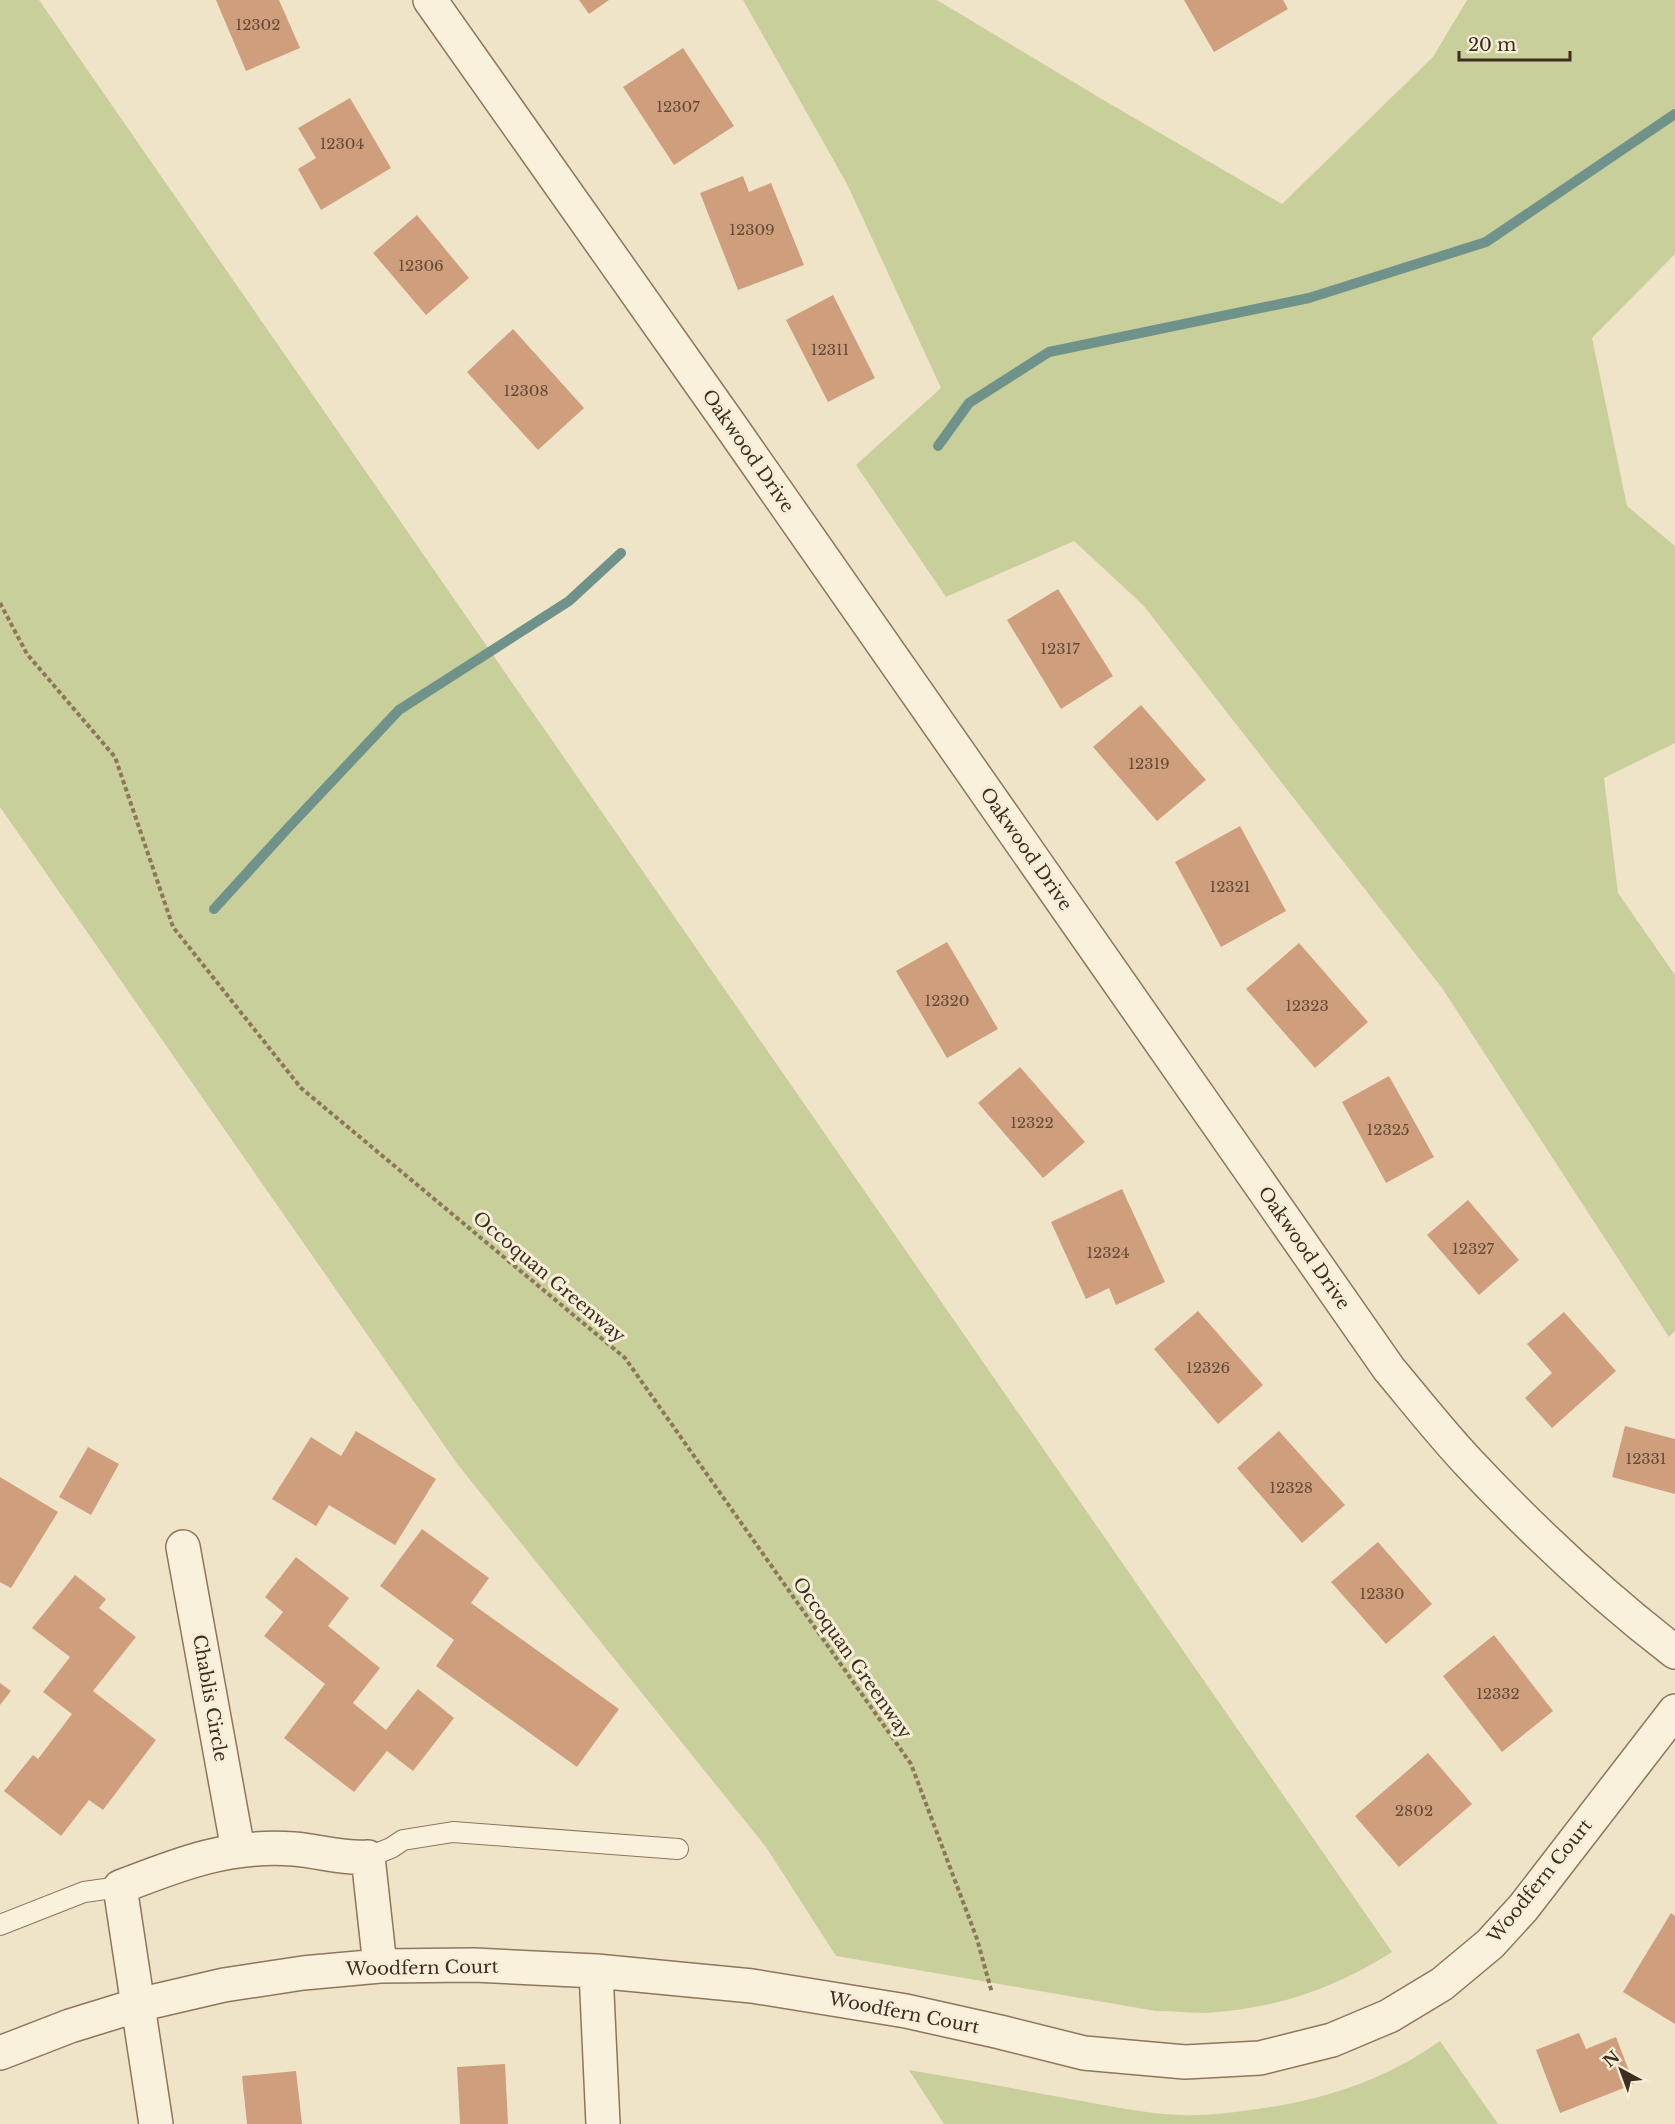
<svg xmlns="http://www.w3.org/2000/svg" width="1675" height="2124" font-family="'Libre Baskerville',serif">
<rect width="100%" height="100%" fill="#f0e4c8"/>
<path fill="#c9cf9b" d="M0 0H39L1392 1952C1336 1988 1275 2009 1207 2013 1190 2013 1173 2011 1156 2011L836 1956 766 1847 458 1465 0 807Z
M743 0H937L1100 98 1282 204 1433 57 1467 0H1675V254L1592 338 1627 506 1675 546V743L1604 778 1618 893 1675 975V1331L1669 1337 1442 988 1143 605 1074 541 946 597 856 465 941 388 847 184Z
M1440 2041 1498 2124H944L909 2070C963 2079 1016 2089 1070 2099 1107 2105 1145 2114 1182 2115 1205 2116 1228 2113 1250 2110 1321 2101 1382 2082 1440 2041Z"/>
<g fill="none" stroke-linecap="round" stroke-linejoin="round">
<path stroke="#6f938a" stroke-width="10" d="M938 446 969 403 1049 352 1309 298 1486 242 1675 114
M214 909 288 828 399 710 569 601 621 553"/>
</g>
<path fill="#cf9f7d" d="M216 0H279L300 48 246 71Z
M579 0H609L589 14Z
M1184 0H1283L1288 9 1214 52Z
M683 48 734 126 674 165 623 87Z
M350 98 391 168 321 210 298 169 316 158 298 128Z
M743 176 749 192 771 183 804 265 738 290 700 193Z
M417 215 469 278 426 315 373 253Z
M833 295 875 378 828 402 786 320Z
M513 329 584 408 538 450 467 372Z
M1058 589 1113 676 1061 709 1007 620Z
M1141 705 1206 780 1157 821 1093 747Z
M1240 826 1286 911 1221 947 1175 862Z
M947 942 998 1029 947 1058 896 971Z
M1299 943 1368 1022 1315 1068 1246 989Z
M1020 1067 1085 1142 1043 1178 978 1103Z
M1389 1076 1434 1157 1386 1183 1342 1102Z
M1122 1189 1165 1282 1116 1305 1109 1288 1086 1299 1051 1222Z
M1468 1200 1519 1260 1479 1295 1427 1235Z
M1198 1311 1263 1385 1218 1424 1154 1349Z
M1564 1312 1616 1371 1552 1428 1525 1398 1552 1373 1527 1344Z
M1625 1426 1675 1439V1494L1612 1477Z
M356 1431 436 1479 395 1545 329 1505 316 1526 272 1499 311 1437 341 1456Z
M1279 1431 1345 1505 1302 1543 1237 1468Z
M88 1447 119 1464 91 1515 59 1497Z
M0 1477 58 1512 11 1588 0 1582Z
M422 1529 489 1578 471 1603 619 1709 577 1767 436 1666 454 1640 380 1586Z
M1378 1542 1432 1604 1386 1644 1331 1582Z
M296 1557 349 1598 328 1626 380 1668 353 1703 386 1730 418 1689 454 1718 413 1771 387 1751 354 1792 284 1738 325 1684 264 1636 283 1612 265 1597Z
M75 1575 106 1599 99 1608 136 1637 93 1691 156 1740 103 1810 89 1800 61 1836 4 1791 33 1755 38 1759 72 1714 43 1692 70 1657 32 1628Z
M1494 1635 1553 1711 1502 1752 1443 1676Z
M0 1683 11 1691 0 1705Z
M1428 1753 1472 1804 1399 1867 1355 1816Z
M1671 1913 1675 1916V2024L1623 1992Z
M1579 2033 1586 2049 1616 2037 1634 2084 1560 2113 1536 2050Z
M505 2064 508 2124H460L457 2067Z
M296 2071 302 2124H247L242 2076Z"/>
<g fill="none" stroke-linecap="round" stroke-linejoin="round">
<g stroke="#8d765c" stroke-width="22">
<path id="lane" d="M368 1857 391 1848 403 1840 453 1832 678 1849
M0 1925 84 1892 120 1887"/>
</g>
<g stroke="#8d765c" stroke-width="36">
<path id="street" d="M430 0 730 425 1389 1369C1415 1400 1441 1433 1469 1463 1533 1531 1601 1595 1675 1652
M183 1547 238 1850
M596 1971 603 2124
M0 2053 70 2026 138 2005 224 1985 303 1973 380 1966 474 1965 596 1971 752 1986 906 2011 1000 2032 1084 2053 1185 2062 1260 2058 1332 2040 1389 2016 1442 1984 1490 1944 1523 1908 1675 1711
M156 2124 120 1887C179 1864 229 1844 294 1849 319 1851 343 1859 368 1857L380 1966"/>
</g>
<path stroke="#8d765c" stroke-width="4" stroke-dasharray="4.5 3" stroke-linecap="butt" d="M0 603 27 654 115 757 173 927 301 1088 625 1358 911 1764 977 1939 992 1993"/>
<use href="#lane" stroke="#faf1dc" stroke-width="20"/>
<use href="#street" stroke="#faf1dc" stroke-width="33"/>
</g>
<g text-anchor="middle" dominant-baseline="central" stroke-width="6" stroke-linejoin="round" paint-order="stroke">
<g font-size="15" fill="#624a37">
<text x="258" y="24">12302</text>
<text x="678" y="106">12307</text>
<text x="342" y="143">12304</text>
<text x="752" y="229">12309</text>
<text x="421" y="265">12306</text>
<text x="830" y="349">12311</text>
<text x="526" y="390">12308</text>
<text x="1060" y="648">12317</text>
<text x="1149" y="763">12319</text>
<text x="1230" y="886">12321</text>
<text x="947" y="1000">12320</text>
<text x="1307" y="1005">12323</text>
<text x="1032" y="1122">12322</text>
<text x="1388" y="1129">12325</text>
<text x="1473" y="1248">12327</text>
<text x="1108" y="1252">12324</text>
<text x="1208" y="1367">12326</text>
<text x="1646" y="1458">12331</text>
<text x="1291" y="1487">12328</text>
<text x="1382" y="1593">12330</text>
<text x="1498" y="1693">12332</text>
<text x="1414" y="1810">2802</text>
</g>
<g font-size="18" fill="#3d2e20" stroke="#f7eed8">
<text transform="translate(748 451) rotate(55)">Oakwood Drive</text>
<text transform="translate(1026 849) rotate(55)">Oakwood Drive</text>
<text transform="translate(1304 1248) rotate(55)">Oakwood Drive</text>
<text transform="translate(549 1277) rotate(40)">Occoquan Greenway</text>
<text transform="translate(852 1658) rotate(55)">Occoquan Greenway</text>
<text transform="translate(210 1698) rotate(80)">Chablis Circle</text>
<text transform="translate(1540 1881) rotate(-51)">Woodfern Court</text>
<text transform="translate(422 1968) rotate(-1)">Woodfern Court</text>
<text transform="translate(904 2013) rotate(11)">Woodfern Court</text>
</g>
</g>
<g transform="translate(1621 2070) rotate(319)" stroke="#f7eed8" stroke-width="4.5" paint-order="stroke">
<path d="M0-4.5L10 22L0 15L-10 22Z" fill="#3d2e20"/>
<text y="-9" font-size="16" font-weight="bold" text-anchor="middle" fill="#3d2e20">N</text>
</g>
<path d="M1459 51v9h111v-9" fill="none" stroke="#3d2e20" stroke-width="3"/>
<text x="1468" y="51" font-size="18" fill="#3d2e20" stroke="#f7eed8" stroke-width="4.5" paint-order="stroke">20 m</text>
</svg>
